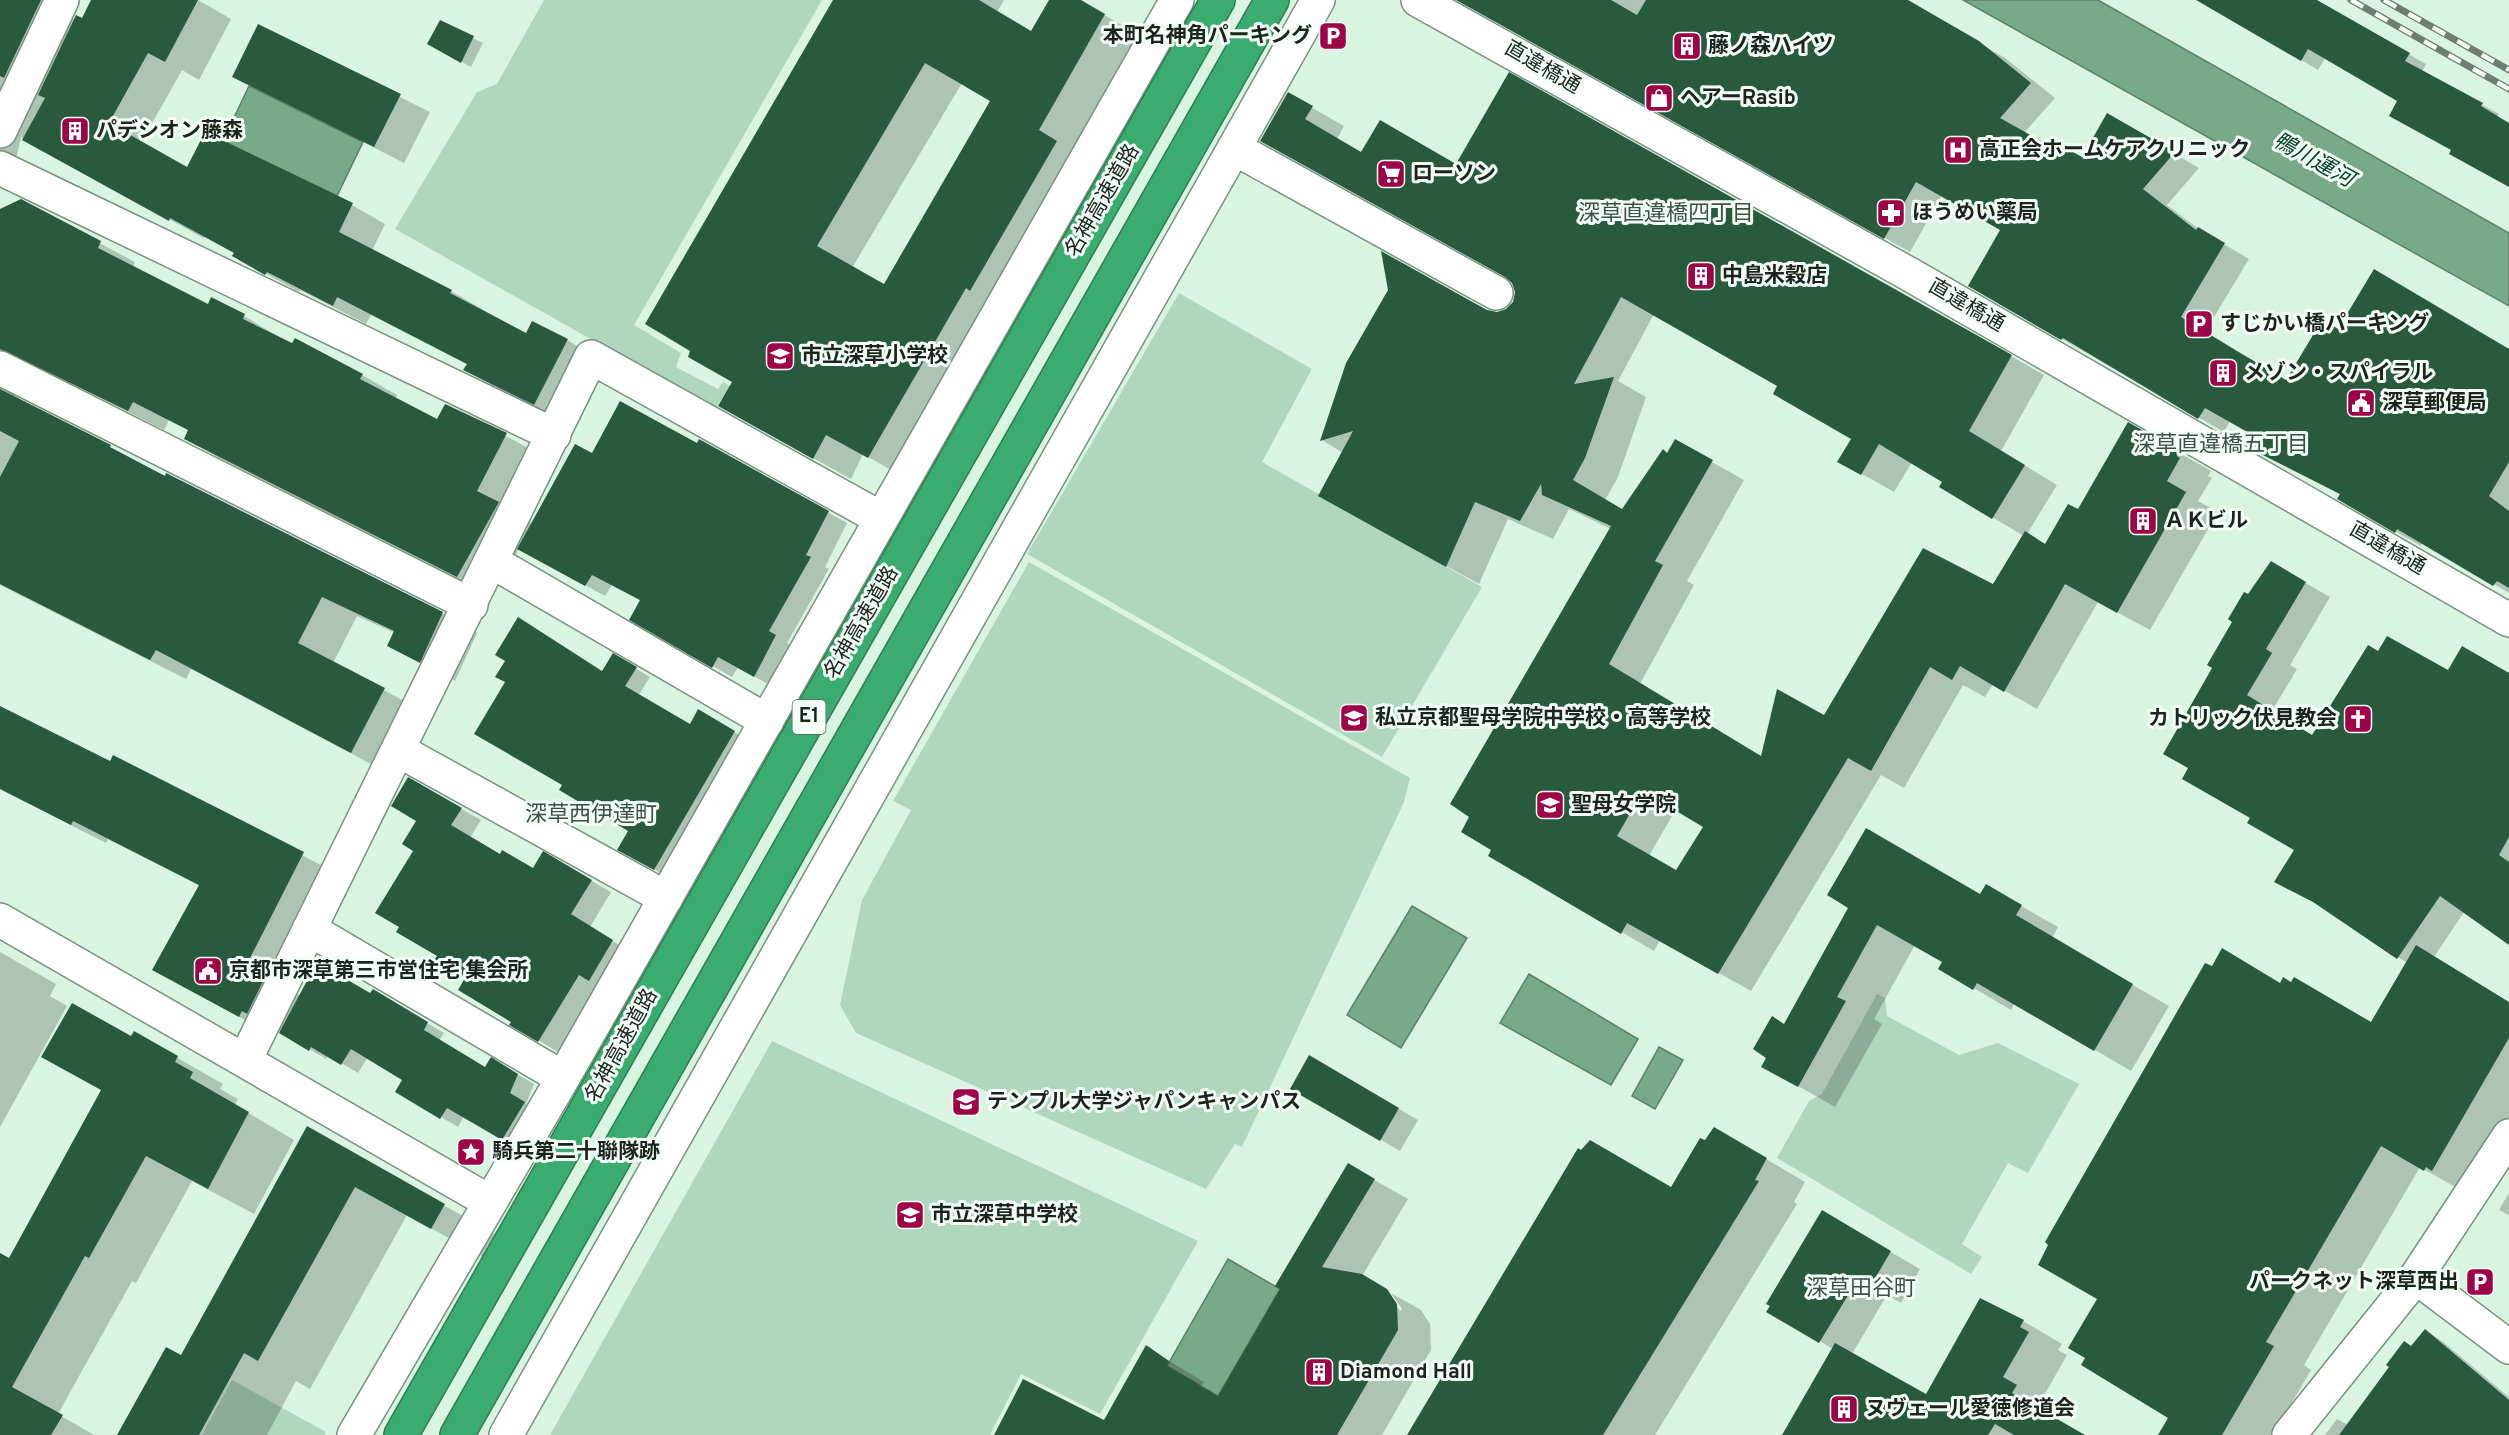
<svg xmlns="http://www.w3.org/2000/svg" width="2509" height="1435" font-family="Overpass,'Noto Sans JP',sans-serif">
<rect width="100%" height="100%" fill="#d9f5e2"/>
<path fill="#b0d7bd" d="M544 0H822L634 325 681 353 676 367 718 389 723 382 823 439 818 448 723 397 715 409 395 229 477 92 497 84Z
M1179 293 1312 369 1262 462 1482 587 1382 757 1027 554Z
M1029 562 1410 778 1404 802 1242 1147 1235 1144 1206 1189 856 1033 840 1005 862 900 911 810 893 801Z
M1877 994 1885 998 1887 1016 1959 1055 1998 1043 2079 1084 2028 1173 2008 1163 1962 1244 1982 1257 1971 1274 1777 1158 1809 1101 1822 1094Z
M772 1041 1198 1241 1100 1414 1021 1374 990 1435H550Z
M232 1380 326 1432 324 1435H202Z"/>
<path fill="#78a989" stroke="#5c8169" stroke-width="1.5" d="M1963 0H2098L2509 233V306Z
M249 86 363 142 337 196 223 141Z
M1412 906 1467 938 1401 1048 1347 1015Z
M1529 974 1638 1039 1611 1085 1500 1023Z
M1659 1047 1683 1060 1655 1109 1632 1096Z
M1228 1259 1280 1289 1218 1396 1167 1366Z"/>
<path fill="#0003" fill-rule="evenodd" d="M0 0H64L59 10 75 20H82L93 0H198L231 19 199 80 182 70 141 143 188 169 352 205 385 224 372 251 451 291 527 335 567 340 600 360 568 423 498 389 465 370 468 365 371 315 366 324 300 290 299 292 234 256 236 253 204 236 203 238 21 137 17 155 0 186Z
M834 0H1004L997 12 1032 33 1051 0H1078L1141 36 905 478 863 454 851 479 757 427 734 382 692 350 647 323ZM962 83 992 101 885 286 852 268Z
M1459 0H1903L2005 58 2055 98 2024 133 2059 153 2082 159 2108 115 2199 168 2167 205 2200 230 2249 259 2205 332 2287 382 2339 331 2509 348V593L2423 542 2421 546 2339 499 2341 495 2245 444 2251 433 2230 421 2224 432 1970 286 2002 229 1942 195 1910 252Z
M2201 0H2312L2426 64 2422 72 2499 114 2497 117 2509 124V185L2453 149 2399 100 2326 57 2318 70Z
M441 22 483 43 471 67 429 44Z
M258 26 430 112 404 163 234 76Z
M1288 94 1344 126 1337 139 1362 154 1457 166 2011 356 2044 375 2001 451 2057 485 2027 534 2046 545 2078 511 2129 424 2211 471 2208 476 2212 478 2198 501 2218 512 2150 630 2098 602 2037 709 1993 684 1985 697 1963 685 1904 788 1881 775 1751 991 1660 940 1654 951 1490 855 1611 529 1569 509 1553 539 1508 519 1479 584 1352 514 1343 453 1322 440 1487 311 1496 313 1506 311 1513 303 1516 293 1514 283 1508 277 1294 159ZM1654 314 1779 385 1853 438 1839 461 1894 492 1912 462 1944 481 1941 487 2024 536 1994 586 1825 717 1762 758 1640 684 1694 585 1687 581 1744 480 1712 462 1668 454 1623 511 1605 500 1618 477 1646 397 1618 381ZM1676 809 1705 826 1677 872 1649 856Z
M21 201 135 262 133 267 208 306 244 316 293 345 296 340 362 375 397 395 395 399 437 421 446 405 542 455 512 511 533 524 593 455 698 445 700 441 847 523 825 567 829 569 787 643 795 648 773 687 738 667 732 677 631 619 641 601 612 585 605 596 519 549 492 596 221 459 186 439 190 431 169 420 164 430 44 370 36 369 16 391 19 399 145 466 442 613 477 633 455 681 389 645 395 633 357 616 333 663 419 709 386 772 191 669 186 679 0 585V211Z
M2271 563 2330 597 2290 665 2297 669 2272 711 2313 736 2379 653 2448 673 2509 672V943L2464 912 2434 957 2509 1003V1126L2464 1192 2420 1167 2304 1365 2311 1370 2273 1435H2160L2170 1417 2281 984 2372 1024 2407 963 2325 908 2276 882 2297 850 2190 768 2214 668 2249 596Z
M613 655 650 677 638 696 690 726 699 711 749 741 668 877 620 849 630 831 602 672Z
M0 708 111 764 114 757 338 874 281 985 301 996 371 995 373 991 444 1033 439 1041 486 1069 491 1059 534 1084 526 1104 540 1113 519 1148 464 1116 458 1127 397 1091 405 1079 368 1057 358 1073 328 1055 326 1059 278 1030 274 1036 189 989 200 886 108 839 106 843 0 789Z
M408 779 481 820 470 838 501 856 534 870 544 854 611 892 590 927 632 953 599 985 558 1052 511 1024 513 1021 467 978 401 926 415 851 418 821Z
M1986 886 2058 927 2052 938 2169 1006 2131 1071 2015 1003 2011 1010 1940 968 1944 962 1915 945 1874 1019 1882 1024 1835 1107 1763 1066 1850 907 1981 896Z
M0 952 56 984 50 996 67 1006 0 1127Z
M134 1033 223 1084 220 1089 238 1099 235 1105 294 1140 254 1214 192 1181 136 1283 132 1281 58 1414 94 1435H0V1265L9 1260Z
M1310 1057 1418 1120 1400 1151 1292 1088Z
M308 1128 496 1235 483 1257 407 1215 310 1389 296 1381 267 1435H119L181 1357Z
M1715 1129 1805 1182 1794 1202 1797 1204 1655 1435H1409L1671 1189Z
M1348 1165 1408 1199 1362 1276 1390 1292H1387L1400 1311 1402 1309 1391 1293 1421 1310 1430 1324 1431 1350 1382 1435H996L1105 1422 1146 1347 1204 1382 1201 1387 1220 1398Z
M2509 1193V1215L2499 1210Z
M1822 1212 1920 1269 1901 1303 1887 1295 1852 1354 1926 1396 2023 1321 2062 1344 2058 1350 2067 1355 2041 1401 2055 1409 2050 1417 2082 1435H1784L1833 1349 1769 1311Z
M2426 1331 2442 1341 2509 1397V1435H2325L2337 1419 2348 1425Z"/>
<path fill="#2a5a3e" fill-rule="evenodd" d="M0 0H41L4 78 0 76Z
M91 0H198L165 62 148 53 109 123 187 167 205 132 353 203 339 232 452 290 450 293 526 333 532 321 568 339 534 405 463 370 467 364 337 297 333 306 267 272 265 275 232 256 234 253 170 218 169 221 22 140 45 98 38 95 76 15 82 18Z
M833 0H979L1031 31 1049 0H1081L1105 14 1039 130 1057 141 970 291 966 288 868 458 826 435 813 459 718 406 732 382 688 357 690 351 645 324ZM925 63 990 101 884 284 817 246Z
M1456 0H1611L1637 15 1646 0H1908L1979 41 2031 83 2000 118 2059 151 2062 146 2082 157 2107 113 2175 152 2143 189 2196 230 2198 227 2225 243 2181 317 2237 351 2286 380 2313 335 2329 323 2338 329 2374 269 2509 349V462L2489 496 2509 511V588L2497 581 2493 586 2397 529 2395 533 2337 499 2340 494 2243 445 2249 433 2205 408 2198 419 2063 338 2061 340 1968 286 2000 230 1916 182 1884 239Z
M2196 0H2317L2410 53 2405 61 2483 103 2481 106 2509 123V187L2449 154 2451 150 2389 116 2397 101 2308 49 2301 61Z
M440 20 474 36 461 63 427 44Z
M258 24 401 94 374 147 232 77Z
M1509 72 2012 355 1969 431 2025 465 1992 519 1939 487 1942 482 1879 444 1861 475 1837 462 1851 439 1773 394 1777 386 1621 297 1574 384 1614 377 1585 458 1573 480 1622 509 1663 449 1667 453 1675 439 1713 460 1655 561 1663 565 1609 664 1761 756 1777 689 1824 715 1923 548 1993 584 2025 531 2045 544 2068 504 2078 509 2128 422 2179 451 2177 456 2180 458 2167 481 2186 492 2117 613 2065 584 2004 692 1960 666 1952 680 1930 667 1871 771 1848 758 1718 974 1627 923 1621 934 1488 856 1491 850 1461 832 1469 817 1450 804 1611 526 1542 495 1541 484 1520 521 1475 502 1446 567 1318 496 1353 431 1320 441 1346 363 1388 290 1381 251 1487 310 1497 312 1506 309 1513 302 1515 292 1512 283 1505 277 1260 141 1288 92 1313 106 1305 119 1361 152 1380 120 1456 164ZM1643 791 1703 827 1676 870 1617 836Z
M21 199 101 241 98 248 208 304 211 297 245 314 243 319 292 343 295 338 363 374 360 379 437 419 445 404 507 433 477 491 499 502 457 577 184 439 188 430 133 402 128 411 0 349V209Z
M0 389 111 445 110 447 165 476 166 473 443 612 420 663 387 646 394 631 322 597 298 643 385 688 351 753 156 650 150 660 0 584V477L19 441 0 431Z
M620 401 697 443 699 439 829 511 806 555 811 557 769 631 776 635 754 677 718 657 712 668 629 620 640 600 592 575 585 586 517 549 575 444 592 453Z
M2271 561 2306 582 2266 649 2272 653 2247 695 2312 735 2368 645 2378 651 2387 636 2448 670 2462 646 2509 673V837L2499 855 2509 862V945L2440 896 2397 959 2313 902 2274 882 2294 850 2247 823 2250 818 2182 779 2188 768 2163 754 2212 668 2207 665 2232 622 2228 619 2244 592 2248 594Z
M518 617 602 671 613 653 637 667 625 686 690 724 698 709 735 731 654 870 617 850 628 831 559 790 562 785 474 734 505 682 495 677 505 661 495 655Z
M0 706 110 761 113 755 304 852 247 964 266 975 247 1014 242 1011 239 1017 152 970 199 885 73 821 71 825 0 789Z
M408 777 462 808 451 825 500 854 502 850 533 868 543 851 592 880 571 914 613 940 589 981 579 975 538 1042 509 1025 511 1022 458 990 465 978 434 960 437 956 396 932 399 927 375 913 413 851 402 844 416 821 391 806Z
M1866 828 1980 894 1986 884 2022 905 2016 915 2133 984 2094 1051 1977 983 1973 990 1938 969 1942 962 1877 925 1837 997 1846 1001 1798 1087 1761 1067 1766 1058 1753 1049 1772 1016 1784 1024 1848 908 1827 895Z
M2416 945 2509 1002V1038L2432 1171 2426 1167 2424 1171 2381 1146 2266 1342 2274 1346 2222 1435H2158L2168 1418 2081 1365 2085 1358 2068 1348 2097 1299 2038 1265 2048 1245 2045 1242 2205 963 2212 966 2222 948 2280 983 2283 977 2291 982 2294 977 2371 1022Z
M317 962 370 993 373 989 428 1022 424 1030 485 1067 491 1057 518 1074 510 1093 525 1102 502 1140 447 1108 440 1119 395 1092 402 1080 351 1049 341 1065 311 1047 309 1051 279 1033Z
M72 1003 131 1036 134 1031 178 1056 175 1062 193 1072 190 1078 249 1112 208 1189 146 1156 89 1258 85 1256 12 1387 63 1415 51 1435H0V1253L9 1258 101 1090 41 1057Z
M1309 1055 1399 1108 1380 1141 1290 1089Z
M307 1126 445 1204 431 1229 355 1187 258 1361 244 1353 199 1435H117L166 1347 181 1355Z
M1714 1127 1767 1158 1755 1180 1759 1181 1603 1435H1407L1578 1148 1581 1150 1590 1140 1671 1187 1700 1138 1705 1140Z
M1348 1163 1375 1179 1322 1267 1362 1274 1387 1289 1397 1304 1398 1330 1337 1435H994L1023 1379 1104 1420 1146 1345 1169 1361 1167 1366 1218 1396 1280 1289 1275 1286Z
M1822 1210 1891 1251 1870 1287 1858 1279 1819 1343 1766 1312 1770 1306 1766 1304Z
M1980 1298 2024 1320 2020 1327 2029 1332 2003 1377 2017 1385 2012 1393 2085 1435H2014L1995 1424 1988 1435H1782L1835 1343 1926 1394Z
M2425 1329 2509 1400V1435H2339L2389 1367 2386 1365 2404 1341 2411 1346Z"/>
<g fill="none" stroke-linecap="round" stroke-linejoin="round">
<g stroke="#789281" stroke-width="36">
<path id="minor" d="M1418 0 1909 274 2509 620
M0 131 62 0
M1234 148 1496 293
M0 168 554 435
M0 368 471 605
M493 562 767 721
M398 750 666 898
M0 920 490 1202
M309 929 563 1078
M245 1060 591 357 880 518
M2416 1277 2509 1347
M354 1435 563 1078 1177 0
M506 1435 1318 0"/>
</g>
<g stroke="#789281" stroke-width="36">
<path id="tertiary" d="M2289 1435 2416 1277 2509 1136"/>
</g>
<g stroke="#2f7d53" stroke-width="36">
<path id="motorway" d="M401 1435 1218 0
M457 1435 1272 0"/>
</g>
<use href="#minor" stroke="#fff" stroke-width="33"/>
<use href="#tertiary" stroke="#fff" stroke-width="33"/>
<use href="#motorway" stroke="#3aac6f" stroke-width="33"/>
<g stroke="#6c7d71" stroke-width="7">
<path id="rail" d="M2351 0 2509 89
M2384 0 2509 70"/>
</g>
<use href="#rail" stroke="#f2fef6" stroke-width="4.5" stroke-dasharray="14" stroke-linecap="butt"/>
</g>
<defs>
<g id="parking-square" transform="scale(1.5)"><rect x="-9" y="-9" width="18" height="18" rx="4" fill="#9f0347" stroke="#f2fef6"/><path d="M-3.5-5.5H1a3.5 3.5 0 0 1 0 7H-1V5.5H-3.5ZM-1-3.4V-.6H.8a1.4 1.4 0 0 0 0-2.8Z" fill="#fff"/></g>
<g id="building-square" transform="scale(1.5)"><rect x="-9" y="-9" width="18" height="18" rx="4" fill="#9f0347" stroke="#f2fef6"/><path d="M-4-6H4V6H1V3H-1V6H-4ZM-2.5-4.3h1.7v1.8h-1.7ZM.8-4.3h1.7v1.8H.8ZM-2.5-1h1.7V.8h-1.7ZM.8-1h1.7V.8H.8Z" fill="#fff"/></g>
<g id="shop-square" transform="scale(1.5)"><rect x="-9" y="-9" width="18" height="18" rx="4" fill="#9f0347" stroke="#f2fef6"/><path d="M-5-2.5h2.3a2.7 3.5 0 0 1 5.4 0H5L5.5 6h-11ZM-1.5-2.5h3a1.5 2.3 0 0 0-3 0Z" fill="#fff"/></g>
<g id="hospital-square" transform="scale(1.5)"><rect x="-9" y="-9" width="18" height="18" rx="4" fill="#9f0347" stroke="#f2fef6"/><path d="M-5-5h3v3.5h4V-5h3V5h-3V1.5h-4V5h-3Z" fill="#fff"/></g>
<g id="supermarket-square" transform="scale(1.5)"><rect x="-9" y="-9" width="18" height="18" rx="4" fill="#9f0347" stroke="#f2fef6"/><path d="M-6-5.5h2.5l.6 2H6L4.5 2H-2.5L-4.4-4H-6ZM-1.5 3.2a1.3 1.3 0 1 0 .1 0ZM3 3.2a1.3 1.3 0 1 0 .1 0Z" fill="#fff"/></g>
<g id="pharmacy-square" transform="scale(1.5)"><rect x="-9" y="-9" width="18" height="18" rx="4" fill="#9f0347" stroke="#f2fef6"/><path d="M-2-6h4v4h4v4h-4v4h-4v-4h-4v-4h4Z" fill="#fff"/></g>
<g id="school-square" transform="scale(1.5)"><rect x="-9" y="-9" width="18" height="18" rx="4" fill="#9f0347" stroke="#f2fef6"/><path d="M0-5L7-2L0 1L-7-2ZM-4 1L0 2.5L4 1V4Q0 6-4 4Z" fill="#fff"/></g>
<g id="civic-square" transform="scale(1.5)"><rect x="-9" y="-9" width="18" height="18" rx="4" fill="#9f0347" stroke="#f2fef6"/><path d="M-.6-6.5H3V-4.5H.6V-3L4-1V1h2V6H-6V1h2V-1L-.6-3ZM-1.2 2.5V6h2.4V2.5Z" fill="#fff"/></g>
<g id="church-square" transform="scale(1.5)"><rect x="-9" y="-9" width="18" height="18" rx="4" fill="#9f0347" stroke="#f2fef6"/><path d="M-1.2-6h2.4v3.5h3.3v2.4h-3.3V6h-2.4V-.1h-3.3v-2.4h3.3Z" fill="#fff"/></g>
<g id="university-square" transform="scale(1.5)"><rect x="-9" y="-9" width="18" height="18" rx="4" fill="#9f0347" stroke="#f2fef6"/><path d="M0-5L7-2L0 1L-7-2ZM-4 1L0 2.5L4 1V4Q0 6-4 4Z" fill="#fff"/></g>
<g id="sight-square" transform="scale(1.5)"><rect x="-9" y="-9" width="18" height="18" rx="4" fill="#9f0347" stroke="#f2fef6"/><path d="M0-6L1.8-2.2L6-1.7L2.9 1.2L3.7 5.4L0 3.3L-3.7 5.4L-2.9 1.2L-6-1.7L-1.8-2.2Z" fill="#fff"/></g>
</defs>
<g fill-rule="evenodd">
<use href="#parking-square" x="1333" y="36"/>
<use href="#building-square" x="1687" y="46"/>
<use href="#shop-square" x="1659" y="98"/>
<use href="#building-square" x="75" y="131"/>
<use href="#hospital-square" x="1958" y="150"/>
<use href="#supermarket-square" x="1391" y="174"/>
<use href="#pharmacy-square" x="1891" y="213"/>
<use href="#building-square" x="1701" y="276"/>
<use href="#parking-square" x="2199" y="324"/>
<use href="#school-square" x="780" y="356"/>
<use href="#building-square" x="2223" y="373"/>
<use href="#civic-square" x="2361" y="403"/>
<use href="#building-square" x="2143" y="521"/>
<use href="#school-square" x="1354" y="718"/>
<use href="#church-square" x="2358" y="719"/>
<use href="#school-square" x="1550" y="805"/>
<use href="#civic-square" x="208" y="971"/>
<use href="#university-square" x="966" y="1102"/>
<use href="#sight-square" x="471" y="1152"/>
<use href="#school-square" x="910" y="1215"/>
<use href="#parking-square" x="2480" y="1282"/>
<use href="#building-square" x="1319" y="1372"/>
<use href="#building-square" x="1844" y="1409"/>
</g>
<g text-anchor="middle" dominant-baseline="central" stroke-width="6" stroke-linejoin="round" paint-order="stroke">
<rect fill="#f2fef6" stroke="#5c665f" stroke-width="1.5" x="792.5" y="700" width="33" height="34" rx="4.5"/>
<g font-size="20" font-weight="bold" fill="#1b251e">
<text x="809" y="717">E1</text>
</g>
<g font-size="21" font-weight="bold" fill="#1b251e" stroke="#f2fef6" text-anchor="start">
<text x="1312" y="36" text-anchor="end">本町名神角パーキング</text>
<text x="1708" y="46">藤ノ森ハイツ</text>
<text x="1680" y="98">ヘアーRasib</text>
<text x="96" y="131">パデシオン藤森</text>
<text x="1979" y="150">高正会ホームケアクリニック</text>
<text x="1412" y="174">ローソン</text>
<text x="1912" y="213">ほうめい薬局</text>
<text x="1722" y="276">中島米穀店</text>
<text x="2220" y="324">すじかい橋パーキング</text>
<text x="801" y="356">市立深草小学校</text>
<text x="2244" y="373">メゾン・スパイラル</text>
<text x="2382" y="403">深草郵便局</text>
<text x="2164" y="521">ＡＫビル</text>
<text x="1375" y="718">私立京都聖母学院中学校・高等学校</text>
<text x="2337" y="719" text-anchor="end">カトリック伏見教会</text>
<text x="1571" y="805">聖母女学院</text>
<text x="229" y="971">京都市深草第三市営住宅 集会所</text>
<text x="987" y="1102">テンプル大学ジャパンキャンパス</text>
<text x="492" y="1152">騎兵第二十聯隊跡</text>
<text x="931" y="1215">市立深草中学校</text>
<text x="2459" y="1282" text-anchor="end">パークネット深草西出</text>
<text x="1340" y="1372">Diamond Hall</text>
<text x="1865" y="1409">ヌヴェール愛徳修道会</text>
</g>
<g font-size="21" fill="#1b251e" stroke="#f2fef6">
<text transform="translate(1542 68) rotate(30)">直違橋通</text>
<text transform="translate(1103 201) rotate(-60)">名神高速道路</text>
<text transform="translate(1966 306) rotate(30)">直違橋通</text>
<text transform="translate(2387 549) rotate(30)">直違橋通</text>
<text transform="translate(862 623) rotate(-60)">名神高速道路</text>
<text transform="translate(622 1046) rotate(-61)">名神高速道路</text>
</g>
<g font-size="22" font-style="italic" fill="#054426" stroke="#f2fef6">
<text transform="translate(2313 161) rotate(29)">鴨川運河</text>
</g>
<g font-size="22" fill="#3a5242" stroke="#f2fef6">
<text x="1666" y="214">深草直違橋四丁目</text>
<text x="2221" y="445">深草直違橋五丁目</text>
<text x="591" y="815">深草西伊達町</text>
<text x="1861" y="1289">深草田谷町</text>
</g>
</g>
</svg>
